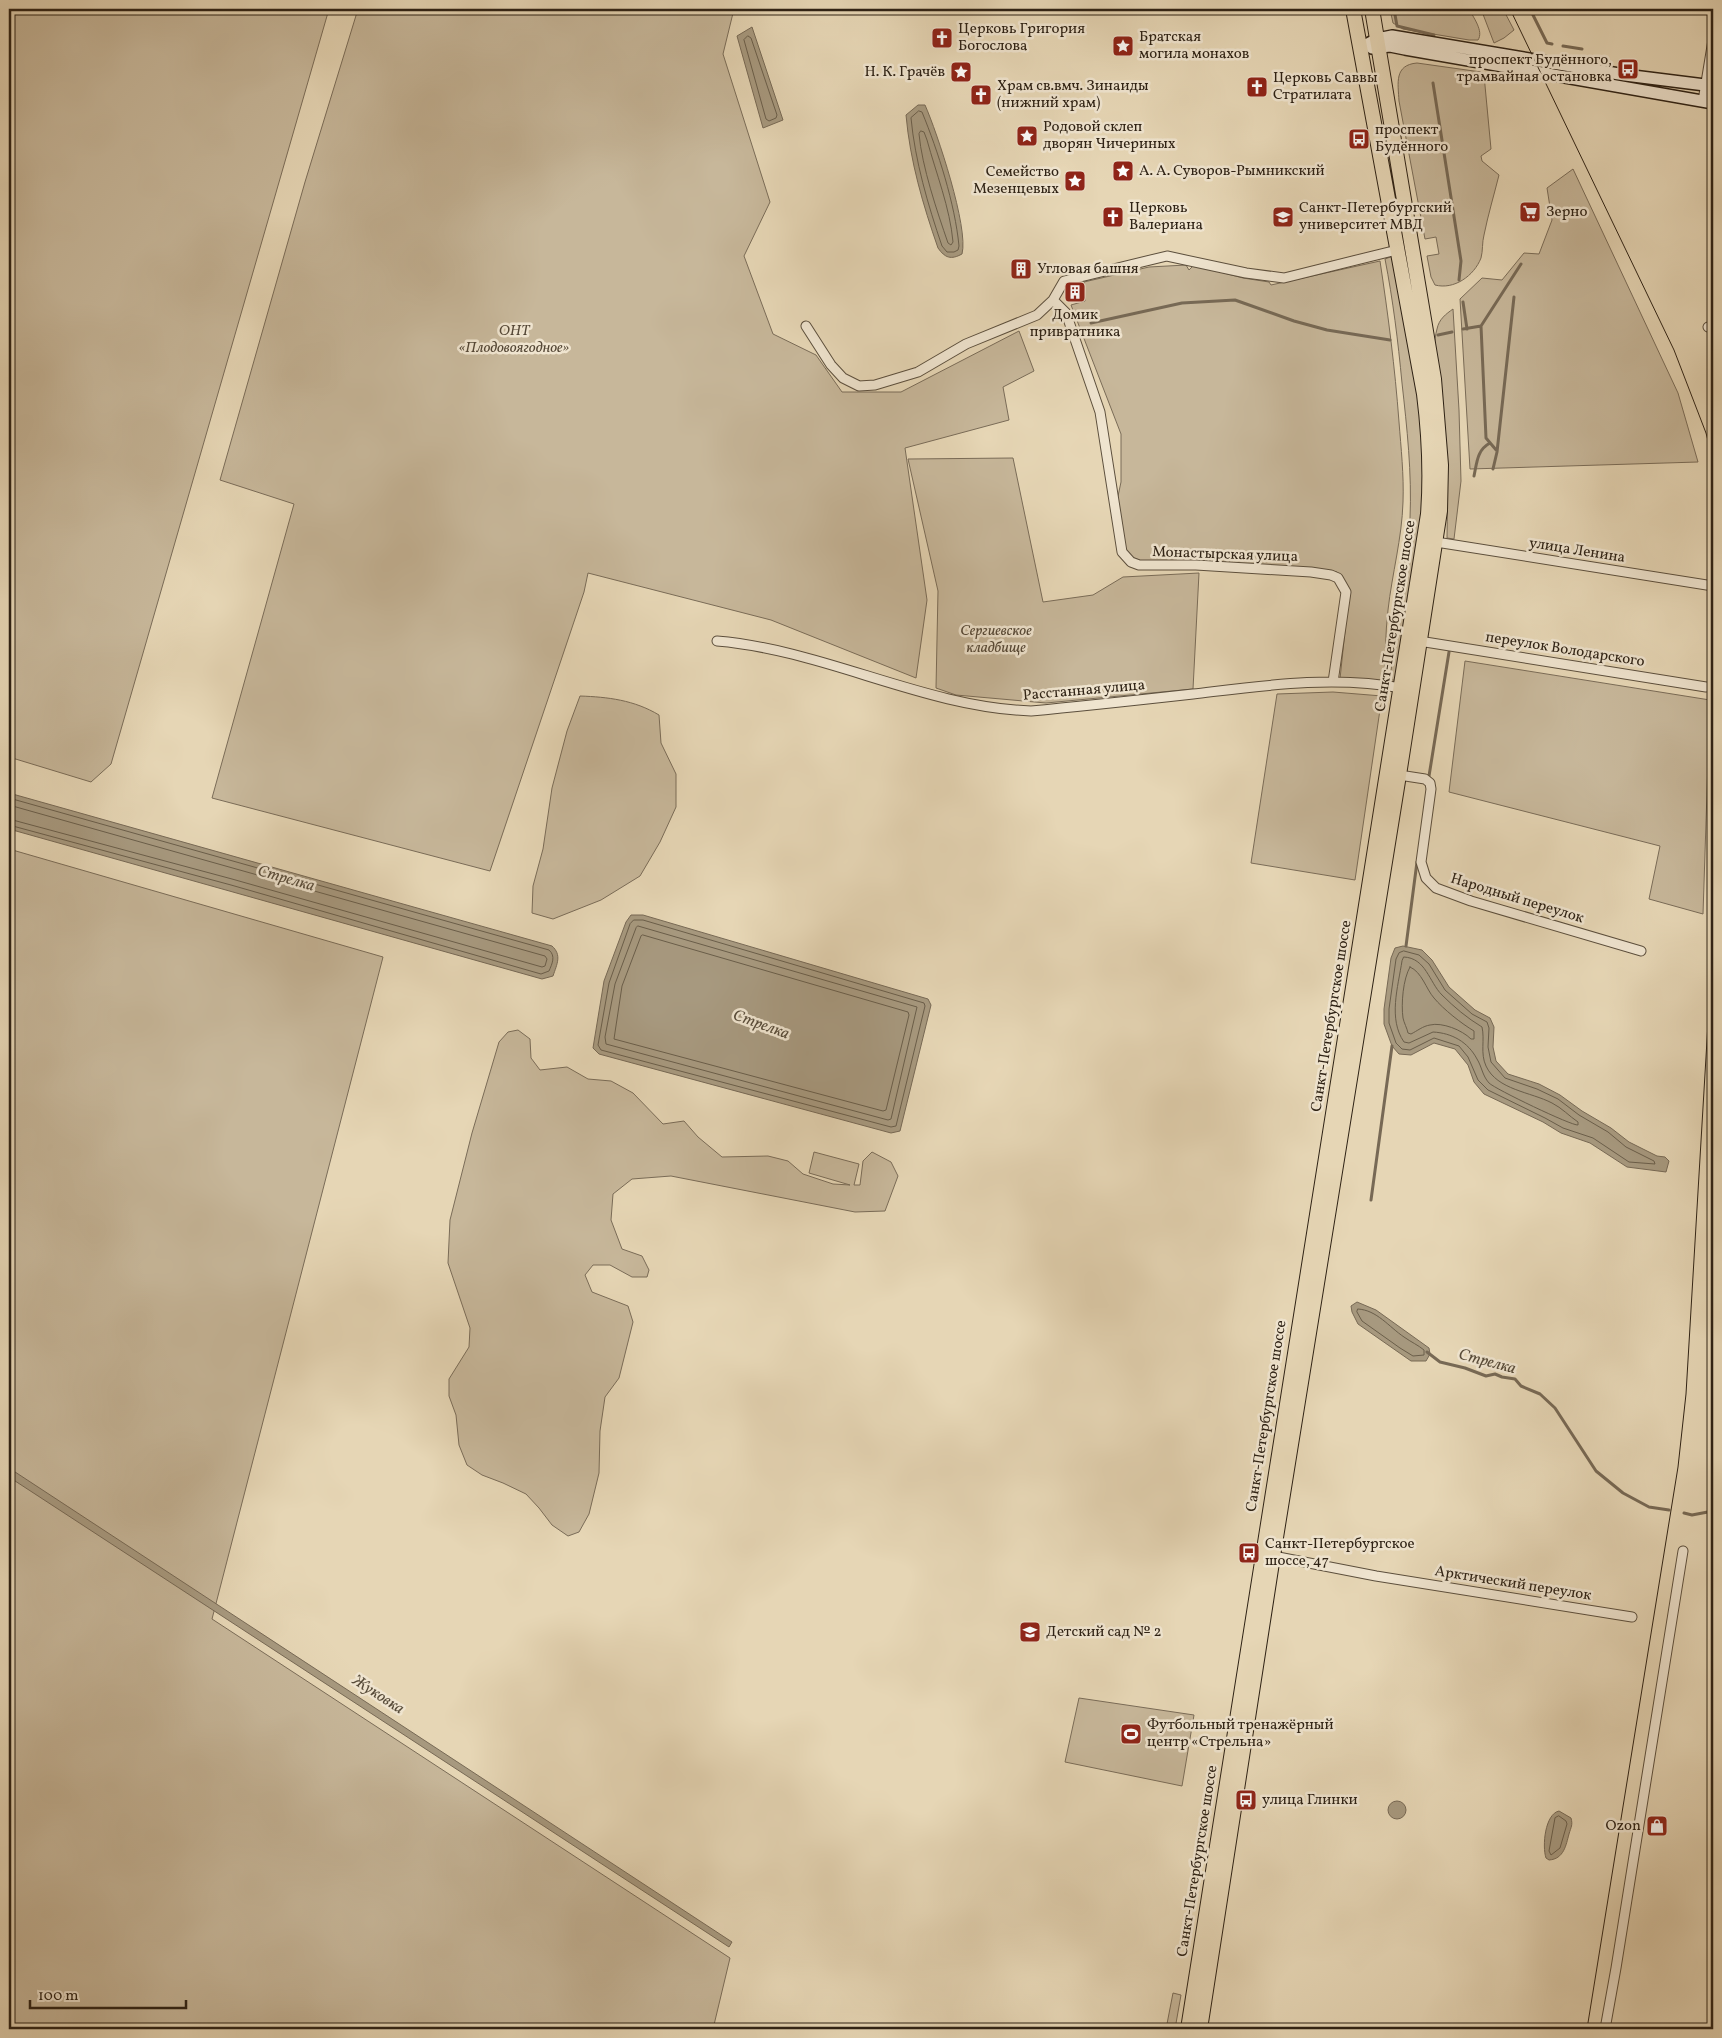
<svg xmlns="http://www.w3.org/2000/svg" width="1722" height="2038" font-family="Vollkorn,serif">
<rect width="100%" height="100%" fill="#e6d6b5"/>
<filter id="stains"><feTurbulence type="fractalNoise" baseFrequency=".004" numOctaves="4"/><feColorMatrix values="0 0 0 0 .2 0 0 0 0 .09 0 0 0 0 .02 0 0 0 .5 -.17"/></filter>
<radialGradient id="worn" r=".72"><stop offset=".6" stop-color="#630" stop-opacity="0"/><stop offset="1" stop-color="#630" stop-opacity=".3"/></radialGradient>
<path fill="#c7b79a" stroke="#7a6c58" d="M9 9H329L111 764 91 782 9 757Z
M358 9H734L723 54 770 202 744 256 773 334 816 355 842 392H901L1019 331 1034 371 1003 387 1009 420 905 448 927 600 916 678 771 620 588 573 584 592 490 871 212 798 294 504 220 480 305 182Z
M1390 9H1469C1473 17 1484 31 1478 40H1469L1403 29 1393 23Z
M1481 9H1503L1514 30 1504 38 1494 43Z
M1417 63 1481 72 1484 75 1491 149 1481 156 1482 161 1499 175C1494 195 1488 215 1484 235 1482 242 1483 251 1481 258 1474 276 1454 290 1435 285L1431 277 1427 256 1439 254 1436 237 1425 239 1399 101C1398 83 1394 65 1417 63Z
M1573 169 1678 393 1698 462 1470 469 1460 299 1482 278 1502 280 1524 253 1539 254 1552 220 1547 188Z
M1393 256 1419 397 1423 440V505L1395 680H1390L1393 653 1391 642 1397 586 1401 580C1405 560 1409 539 1410 519 1412 473 1407 428 1402 383 1398 341 1393 300 1385 259Z
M1380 261C1388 314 1395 368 1399 422 1401 448 1404 475 1403 502 1402 538 1392 574 1388 610 1385 634 1386 658 1383 682L1340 679 1349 592 1347 585 1337 572 1236 563 1144 562 1134 558 1126 551 1117 501 1121 482V434L1071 305 1085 301 1084 282 1149 267 1186 265 1189 270 1194 265 1243 278 1269 282 1271 285Z
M1453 309 1459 410 1461 481 1454 539 1447 538C1448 495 1447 451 1443 408 1440 383 1430 354 1437 329 1439 319 1446 314 1453 309Z
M1013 458 1043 602 1093 595 1123 577 1199 573 1193 689 1046 703 956 695 936 688 938 591 908 459Z
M1465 661 1710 700 1703 914 1649 899 1660 846 1449 792Z
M1333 692 1382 696 1355 880 1251 863 1277 694Z
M580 696C608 697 634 700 659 715L661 743 676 774V807L660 842 640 876 601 900 553 919 532 913 533 886 543 849 552 788 567 731Z
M9 849 383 957 212 1619 730 1958 713 2029H9Z
M518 1030 530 1039 531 1058 540 1070 567 1067 588 1079 611 1081 633 1093 663 1124 684 1121 698 1137 722 1157 768 1156 788 1161 803 1174 833 1184 850 1185 809 1173 814 1152 859 1164 854 1185H860L863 1161 872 1152 891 1162 898 1176 885 1211 855 1212 671 1176 632 1179 613 1194 611 1220 622 1249 642 1256 649 1270 647 1277H632L610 1265H593L585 1275 592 1292 628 1306 633 1322 619 1378 605 1397 600 1431 599 1473 589 1514 579 1532 568 1536 552 1525 539 1508 526 1494 503 1483 482 1475 467 1465 459 1445 456 1415 449 1396V1379L469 1347 470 1328 448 1263 450 1220 472 1133 499 1042 508 1032Z
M1079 1698 1194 1715 1182 1786 1065 1762Z
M1173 1993 1181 1995 1175 2029H1166Z"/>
<path fill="#a7997f" stroke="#776955" d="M752 27 783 120 763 128 737 36Z
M918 105H925C937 132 969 228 962 254 951 260 945 258 938 248 923 205 910 161 906 115Z
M9 793 552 946C562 955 557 964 553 976L542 979 9 829Z
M631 915H643L928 999 931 1005 900 1131 891 1133 599 1054 593 1048 604 981 626 922Z
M1403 946 1422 950 1432 960 1449 987 1475 1010 1490 1018 1494 1027 1493 1047 1496 1061 1508 1074 1539 1084 1560 1095 1582 1111 1611 1128 1629 1142 1657 1156 1665 1157 1669 1161 1666 1172 1627 1167 1590 1143 1561 1133 1543 1122 1484 1094 1474 1082 1468 1065 1455 1049 1434 1043 1411 1055 1399 1054 1392 1046 1384 1024V1009L1391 958 1395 948Z
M1357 1302 1376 1310 1429 1348 1430 1354 1426 1361H1411L1358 1324 1352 1312 1351 1306Z
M9 1468 732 1942 729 1947 9 1477Z
M1388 1810a9 9 0 1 1 18 0a9 9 0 1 1-18 0Z
M1559 1811 1571 1818C1573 1825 1571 1827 1569 1834 1566 1845 1564 1859 1549 1860L1546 1858C1542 1846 1545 1814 1559 1811Z"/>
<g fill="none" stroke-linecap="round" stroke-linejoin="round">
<path stroke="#6a5e4a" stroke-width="1" d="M748 36 751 38 777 115 776 118 769 121 766 119 744 40Z
M919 111 922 112C938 151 955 204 959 246L958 250 954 252H947L942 246C928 205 915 161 911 118Z
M921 131 924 132 927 140C936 173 950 208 953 242L951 245 948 243C937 211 922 167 919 134Z
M9 798 549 950C556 956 552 964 549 971L541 974 231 885 9 825
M9 805 545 956 547 959 545 966 542 967 232 879 9 819
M634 920H643L924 1003 925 1006 896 1126 891 1127 601 1050 598 1045 609 983 630 924Z
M638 926 917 1007 891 1119 888 1120 606 1044 605 1037 615 984 636 928Z
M643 935 908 1012 909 1015 886 1110 883 1111 614 1039 622 986 641 936Z
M1404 951 1419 955 1429 964 1445 990 1472 1014 1487 1022 1489 1028 1488 1047 1491 1062 1505 1078 1537 1089 1558 1099 1579 1115 1608 1132 1626 1147 1654 1161 1655 1164 1629 1162 1593 1138 1563 1128 1545 1118 1488 1090 1478 1080 1468 1057 1459 1046 1434 1038 1410 1050 1402 1049 1396 1043 1389 1023V1009L1396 959 1399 953Z
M1404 957C1426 958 1429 982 1442 995 1454 1007 1467 1018 1482 1027 1485 1040 1480 1053 1486 1066 1497 1090 1531 1092 1552 1103 1562 1108 1569 1116 1578 1122V1125C1572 1126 1495 1089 1489 1083 1482 1075 1482 1067 1477 1059 1468 1042 1452 1033 1433 1032L1409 1043 1404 1042C1388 1019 1398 987 1402 961Z
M1410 967C1422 972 1426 989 1434 998 1443 1009 1462 1024 1474 1031V1039H1471C1462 1030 1442 1022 1430 1025 1423 1026 1417 1031 1411 1034L1408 1033C1407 1028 1404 1023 1403 1018 1401 1004 1403 979 1410 967Z
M1358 1309C1377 1310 1389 1327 1404 1337 1411 1342 1418 1345 1424 1350V1355L1413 1356 1400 1348 1362 1321 1357 1312Z
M1559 1816 1566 1821 1567 1824 1560 1848 1551 1855 1549 1851 1555 1818Z"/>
<path stroke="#776955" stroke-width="3" d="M1394 9 1397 26 1434 35
M1530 9 1547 43 1552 44
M1563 46 1582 49
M1433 83 1461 261 1459 280
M1463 302 1467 329
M1091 323 1182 303 1235 300 1294 321 1327 330 1390 340
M1481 326 1486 438 1497 451
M1463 329 1481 326 1521 264
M1438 335 1452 332
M1493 469 1497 452 1514 297
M1474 476C1477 462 1477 450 1490 443
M1429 776 1449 652
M1406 946 1417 862
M1371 1200 1392 1046
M1427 1352 1440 1362 1465 1368 1486 1376 1495 1374 1502 1377 1515 1379 1521 1386 1540 1394 1555 1408 1596 1471 1623 1493 1649 1507 1669 1510
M1684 1513 1692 1515 1713 1511"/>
<g stroke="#5c4f3d" stroke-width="11">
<path id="street" d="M1703 101 1713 40
M1053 300 1066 313 1100 412 1122 552 1131 562 1139 565H1196L1311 572 1331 575 1338 578 1346 592 1333 682
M806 326 831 365 843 378 859 386 875 385 918 372 966 344 1037 315 1053 300 1064 281 1167 256 1246 273 1284 278 1397 250
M1708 327 1713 328
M1436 542 1713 586
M717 641C825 650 923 707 1031 711 1085 706 1139 700 1193 694 1261 686 1333 675 1401 688
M1419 641 1706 687
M1399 775 1425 779 1430 783 1431 789 1421 862 1426 878 1436 888 1471 901 1641 951
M1273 1556 1376 1576 1632 1617
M1605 2029 1616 1968 1683 1551"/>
</g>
<g stroke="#2e2215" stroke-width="14">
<path id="secondary" d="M1360 48 1377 39 1392 36 1625 75 1713 86
M1372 48 1390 46 1405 49 1713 103"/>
</g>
<g stroke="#2e2215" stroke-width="16">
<path id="primary" d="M1188 2029 1428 514C1431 474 1429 434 1424 394L1353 9
M1200 2029 1273 1556 1399 775 1440 511 1441 465 1434 379 1372 9"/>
</g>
<use href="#street" stroke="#efe4cf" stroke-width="9"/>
<use href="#secondary" stroke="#efe4cf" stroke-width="11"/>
<use href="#primary" stroke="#e6d6b5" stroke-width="14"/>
<path stroke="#2e2215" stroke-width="1" d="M1510 9 1674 350 1706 433 1713 460
M1587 2029 1678 1467 1686 1394 1713 939"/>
</g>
<defs>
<g id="church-square" transform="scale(1.125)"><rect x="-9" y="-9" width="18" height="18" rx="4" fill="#8f2418" stroke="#efe4cf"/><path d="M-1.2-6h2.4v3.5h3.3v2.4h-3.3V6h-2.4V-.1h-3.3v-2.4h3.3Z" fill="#fff"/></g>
<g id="sight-square" transform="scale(1.125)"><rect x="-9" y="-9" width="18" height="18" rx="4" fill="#8f2418" stroke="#efe4cf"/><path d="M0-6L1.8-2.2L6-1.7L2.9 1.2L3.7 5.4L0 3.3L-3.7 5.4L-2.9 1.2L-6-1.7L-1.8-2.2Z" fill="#fff"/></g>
<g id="bus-square" transform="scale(1.125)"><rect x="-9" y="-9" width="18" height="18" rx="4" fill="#8f2418" stroke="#efe4cf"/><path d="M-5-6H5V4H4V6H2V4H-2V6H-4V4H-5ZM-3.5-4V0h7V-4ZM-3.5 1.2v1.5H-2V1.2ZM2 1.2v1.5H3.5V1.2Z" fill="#fff"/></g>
<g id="supermarket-square" transform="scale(1.125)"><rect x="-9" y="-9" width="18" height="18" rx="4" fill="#8f2418" stroke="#efe4cf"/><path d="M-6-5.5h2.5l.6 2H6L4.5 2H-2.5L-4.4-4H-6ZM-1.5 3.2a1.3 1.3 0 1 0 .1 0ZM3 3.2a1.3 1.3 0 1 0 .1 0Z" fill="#fff"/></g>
<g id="university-square" transform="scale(1.125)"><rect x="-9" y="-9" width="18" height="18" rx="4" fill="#8f2418" stroke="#efe4cf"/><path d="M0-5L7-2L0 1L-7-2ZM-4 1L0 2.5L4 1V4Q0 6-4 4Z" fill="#fff"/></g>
<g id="building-square" transform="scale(1.125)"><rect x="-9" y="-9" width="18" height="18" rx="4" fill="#8f2418" stroke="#efe4cf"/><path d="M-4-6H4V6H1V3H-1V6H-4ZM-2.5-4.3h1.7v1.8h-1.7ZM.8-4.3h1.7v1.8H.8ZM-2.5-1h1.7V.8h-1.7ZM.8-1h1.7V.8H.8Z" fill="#fff"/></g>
<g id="school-square" transform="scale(1.125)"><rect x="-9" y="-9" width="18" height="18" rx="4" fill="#8f2418" stroke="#efe4cf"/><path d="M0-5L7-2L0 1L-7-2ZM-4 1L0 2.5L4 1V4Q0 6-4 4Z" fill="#fff"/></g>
<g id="stadium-square" transform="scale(1.125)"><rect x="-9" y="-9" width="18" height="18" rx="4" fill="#8f2418" stroke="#efe4cf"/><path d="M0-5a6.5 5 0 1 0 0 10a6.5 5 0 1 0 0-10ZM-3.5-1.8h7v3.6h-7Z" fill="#fff"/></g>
<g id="shop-square" transform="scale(1.125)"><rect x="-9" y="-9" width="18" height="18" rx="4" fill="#8f2418" stroke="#efe4cf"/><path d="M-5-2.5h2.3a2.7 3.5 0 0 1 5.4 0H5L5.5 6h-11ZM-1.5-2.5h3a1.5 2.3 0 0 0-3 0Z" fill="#fff"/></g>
</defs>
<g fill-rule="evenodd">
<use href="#church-square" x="942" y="38"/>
<use href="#sight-square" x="1123" y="46"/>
<use href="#bus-square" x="1628" y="69"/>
<use href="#sight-square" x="961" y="72"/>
<use href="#church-square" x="1257" y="87"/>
<use href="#church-square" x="981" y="95"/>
<use href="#sight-square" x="1027" y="136"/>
<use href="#bus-square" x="1359" y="139"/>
<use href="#sight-square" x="1123" y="171"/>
<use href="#sight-square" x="1075" y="181"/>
<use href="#supermarket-square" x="1530" y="212"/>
<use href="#church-square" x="1113" y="217"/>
<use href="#university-square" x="1283" y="217"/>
<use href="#building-square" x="1021" y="269"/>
<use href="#building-square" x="1075" y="292"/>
<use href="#bus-square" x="1249" y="1553"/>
<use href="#school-square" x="1030" y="1632"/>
<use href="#stadium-square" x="1131" y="1734"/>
<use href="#bus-square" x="1246" y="1800"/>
<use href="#shop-square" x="1657" y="1826"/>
</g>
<g text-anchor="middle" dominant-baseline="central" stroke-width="5" stroke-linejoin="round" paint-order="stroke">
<g font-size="15" fill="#2e2215" stroke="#efe4cf" text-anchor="start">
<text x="958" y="29">Церковь Григория<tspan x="958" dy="17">Богослова</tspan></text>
<text x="1139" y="37">Братская<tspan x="1139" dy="17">могила монахов</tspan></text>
<text x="1612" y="60" text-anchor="end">проспект Будённого,<tspan x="1612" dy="17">трамвайная остановка</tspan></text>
<text x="945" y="72" text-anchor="end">Н. К. Грачёв</text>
<text x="1273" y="78">Церковь Саввы<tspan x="1273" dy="17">Стратилата</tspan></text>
<text x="997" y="86">Храм св.вмч. Зинаиды<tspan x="997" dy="17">(нижний храм)</tspan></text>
<text x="1043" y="127">Родовой склеп<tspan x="1043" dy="17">дворян Чичериных</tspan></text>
<text x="1375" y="130">проспект<tspan x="1375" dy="17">Будённого</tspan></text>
<text x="1139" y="171">А. А. Суворов-Рымникский</text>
<text x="1059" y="172" text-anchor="end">Семейство<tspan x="1059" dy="17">Мезенцевых</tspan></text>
<text x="1129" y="208">Церковь<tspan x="1129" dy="17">Валериана</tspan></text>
<text x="1299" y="208">Санкт-Петербургский<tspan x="1299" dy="17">университет МВД</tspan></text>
<text x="1546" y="212">Зерно</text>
<text x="1037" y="269">Угловая башня</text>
<text x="1075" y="315" text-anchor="middle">Домик<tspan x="1075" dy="17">привратника</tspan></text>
<text x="1265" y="1544">Санкт-Петербургское<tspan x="1265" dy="17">шоссе, 47</tspan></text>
<text x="1046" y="1632">Детский сад № 2</text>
<text x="1147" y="1725">Футбольный тренажёрный<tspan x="1147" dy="17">центр «Стрельна»</tspan></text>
<text x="1262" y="1800">улица Глинки</text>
<text x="1641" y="1826" text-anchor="end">Ozon</text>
</g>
<g font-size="15" font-style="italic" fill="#544736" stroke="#efe4cf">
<text x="514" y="331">ОНТ<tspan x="514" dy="17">«Плодовоягодное»</tspan></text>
<text x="996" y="631">Сергиевское<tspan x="996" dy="17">кладбище</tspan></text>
</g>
<g font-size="15" fill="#2e2215" stroke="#efe4cf">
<text transform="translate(1577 551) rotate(9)">улица Ленина</text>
<text transform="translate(1225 555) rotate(2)">Монастырская улица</text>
<text transform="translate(1396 616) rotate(-81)">Санкт-Петербургское шоссе</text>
<text transform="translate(1565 650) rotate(9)">переулок Володарского</text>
<text transform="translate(1084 691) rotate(-5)">Расстанная улица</text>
<text transform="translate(1517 899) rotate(17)">Народный переулок</text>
<text transform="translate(1332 1016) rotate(-81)">Санкт-Петербургское шоссе</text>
<text transform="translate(1267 1416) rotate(-81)">Санкт-Петербургское шоссе</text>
<text transform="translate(1513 1584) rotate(9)">Арктический переулок</text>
<text transform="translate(1198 1861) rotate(-81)">Санкт-Петербургское шоссе</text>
</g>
<g font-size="16" font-style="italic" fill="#584c3a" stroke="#efe4cf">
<text transform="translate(286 879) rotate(16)">Стрелка</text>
<text transform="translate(761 1025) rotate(20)">Стрелка</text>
<text transform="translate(1487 1362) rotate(15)">Стрелка</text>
<text transform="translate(378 1695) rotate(33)">Жуковка</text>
</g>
</g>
<rect width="1722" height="2038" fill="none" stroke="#e6d6b5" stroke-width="30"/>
<rect x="10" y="10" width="1702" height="2018" fill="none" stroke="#2e2215" stroke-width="2.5"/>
<rect x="15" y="15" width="1692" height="2008" fill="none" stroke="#2e2215"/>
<path d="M30 2000v8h156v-8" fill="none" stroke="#2e2215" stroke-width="2.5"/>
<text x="38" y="2000" font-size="15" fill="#2e2215" stroke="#efe4cf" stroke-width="4" paint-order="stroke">100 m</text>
<rect width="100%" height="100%" filter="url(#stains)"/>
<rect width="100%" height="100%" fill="url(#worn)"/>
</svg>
